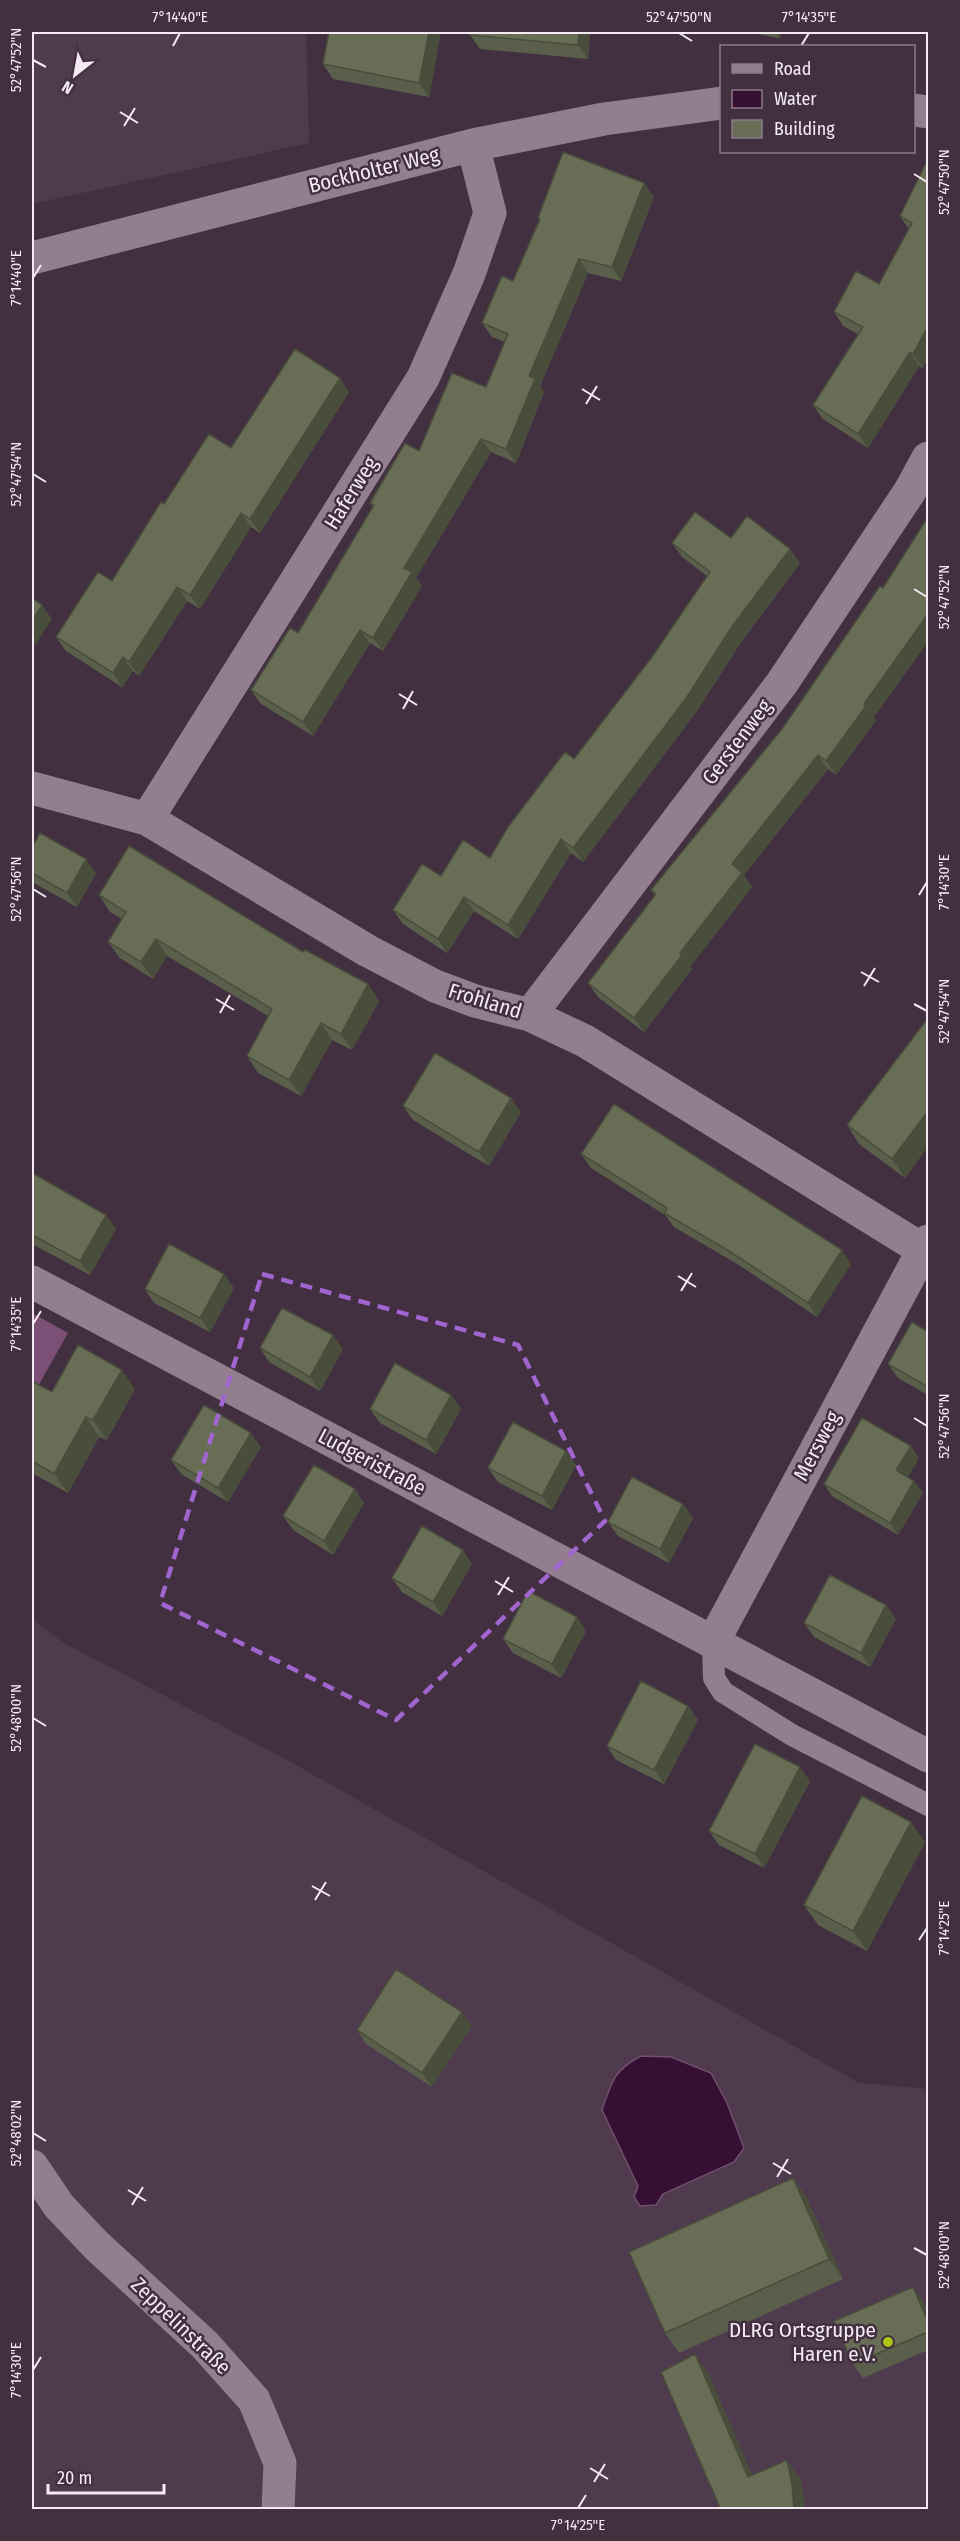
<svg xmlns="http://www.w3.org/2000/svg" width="960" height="2541" font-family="'Fira Sans Condensed',sans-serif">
<rect width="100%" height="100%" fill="#423040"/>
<path fill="#503a4e" d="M32 32H306L309 143 32 204Z
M32 1619 64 1643 287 1760 859 2083 928 2089V2509H32Z"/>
<path fill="#7b4f76" d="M32 1313 68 1333 32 1397Z"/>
<path fill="#370f33" stroke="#70516d" stroke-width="1.5" d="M641 2056 671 2057 711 2073 727 2103 744 2148 734 2162 663 2194 656 2205 640 2206 634 2197 638 2186 602 2110C612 2081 614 2070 641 2056Z"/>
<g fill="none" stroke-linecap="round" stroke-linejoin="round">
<path stroke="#937e90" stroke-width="22" d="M713 1642 714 1678 723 1692 792 1735 928 1805"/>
<path stroke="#937e90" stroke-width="33" d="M914 110 928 112
M32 258 473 145 604 119 722 103
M32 788 147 819 368 951 435 986 475 1001 530 1015 585 1041 928 1253
M147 819 423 378 469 274 490 213 473 145
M530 1015 782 683 910 491 928 458
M32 1282 928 1756
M713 1642 928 1241
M32 2166 59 2206 97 2246 205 2345 254 2400 280 2463 278 2510"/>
</g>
<path fill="#595f4a" d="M441 32 429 97 333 79 323 64Z
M470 32H590L588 59 480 49 470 35Z
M745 32H781L780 38Z
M928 159 923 368 919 366 868 448 823 419 813 405 858 334 843 326 834 312 879 284 909 229 900 216Z
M644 183 654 197 621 281 588 273 540 386 544 392 516 463 491 452 416 578 422 586 383 651 370 643 313 736 261 704 251 690 298 633 373 507 370 503 419 451 486 387 505 342 492 337 482 323 513 281 540 220 538 218Z
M349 392 260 533 251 527 200 609 187 601 139 676 133 671 122 687 66 651 56 637 112 581 164 504 231 448Z
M731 538 800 563 741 642 697 711 583 862 571 853 518 939 474 911 447 953 403 924 393 910 441 876 490 858 574 759 652 657 707 576 682 557 672 543Z
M874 717 876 720 836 775 828 769 744 875 752 887 690 967 692 969 644 1032 598 997 588 983 655 896 651 890 782 729Z
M32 848 96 873 77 907 32 882Z
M99 895 303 952 368 984 379 1001 352 1050 332 1040 301 1096 258 1073 247 1056 268 1016 167 956 153 979 120 958 108 942 122 919 110 912Z
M928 1018V1146L905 1178 859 1144 847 1125Z
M403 1106 521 1112 489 1166 413 1120Z
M581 1154 851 1264 817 1317 739 1265 674 1227 665 1215 591 1168Z
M32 1173 116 1229 90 1275 32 1244Z
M234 1288 210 1332 154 1303 145 1289Z
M928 1332V1395L898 1378 888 1364Z
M260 1348 343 1349 320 1391 269 1362Z
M32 1381 52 1392 135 1389 107 1440 99 1437 68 1493 32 1473Z
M451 1395 461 1409 436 1454 380 1423 370 1409Z
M261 1447 228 1502 181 1474 171 1460Z
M566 1451 576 1465 552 1510 498 1482 488 1468Z
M919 1458 908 1477 914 1481 923 1493 898 1535 832 1496 824 1484Z
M355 1489 364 1503 333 1555 293 1530 283 1516Z
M683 1504 693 1518 669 1563 618 1536 608 1522Z
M472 1564 442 1616 402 1592 392 1578Z
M886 1605 896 1619 870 1667 814 1637 804 1623Z
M586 1631 561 1678 513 1653 503 1639Z
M688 1706 698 1720 664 1784 616 1760 607 1746Z
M810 1781 764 1868 719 1845 709 1831Z
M925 1842 867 1951 818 1925 804 1905Z
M472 2026 432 2087 366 2044 357 2030Z
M793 2178 807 2198 843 2279 679 2353 665 2333Z
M913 2287 923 2301 928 2313V2350L863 2378 853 2364Z"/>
<path fill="#494d3c" d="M429 32H441L429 97 419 83Z
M579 32H590L588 59 578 45Z
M776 32H781L780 38Z
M644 183 654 197 621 281 612 267Z
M579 259 588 273 540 386 544 392 516 463 506 449 529 376Z
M928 326V358L923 368 913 354Z
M910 352 919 366 868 448 858 434Z
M340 378 349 392 260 533 250 519Z
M481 439 491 452 416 578 422 586 383 651 373 638 404 568Z
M241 513 251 527 200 609 190 595Z
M790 549 800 563 741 642 697 711 583 862 573 848 731 628Z
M177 587 187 601 139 676 129 662Z
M42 605 52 619 35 645 32 641V621Z
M928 614V642L874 717 876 720 836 775 826 761 864 704Z
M360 630 370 643 313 736 303 722Z
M123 657 133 671 122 687 113 673Z
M818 755 828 769 744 875 752 887 690 967 692 969 644 1032 634 1018 680 953 732 864Z
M561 839 571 853 518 939 508 925Z
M86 859 96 873 77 907 67 893Z
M464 897 474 911 447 953 438 939Z
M156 939 167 956 153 979 141 962Z
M368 984 379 1001 352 1050 341 1034Z
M321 1023 332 1040 301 1096 289 1080Z
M511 1098 521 1112 489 1166 479 1152Z
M928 1111V1146L905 1178 892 1159Z
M106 1215 116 1229 90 1275 80 1261Z
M842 1250 851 1264 817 1317 808 1303Z
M224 1274 234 1288 210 1332 200 1318Z
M333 1335 343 1349 320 1391 310 1377Z
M122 1370 135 1389 107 1440 93 1420Z
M451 1395 461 1409 436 1454 426 1440Z
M86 1417 99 1437 68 1493 54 1474Z
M251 1433 261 1447 228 1502 218 1488Z
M911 1446 919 1458 905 1482 896 1470Z
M566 1451 576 1465 552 1510 542 1496Z
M914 1481 923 1493 898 1535 890 1523Z
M355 1489 364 1503 333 1555 324 1541Z
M683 1504 693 1518 669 1563 660 1549Z
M463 1550 472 1564 442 1616 433 1602Z
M886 1605 896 1619 870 1667 861 1653Z
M577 1617 586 1631 561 1678 552 1664Z
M688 1706 698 1720 664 1784 654 1770Z
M800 1767 810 1781 764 1868 755 1854Z
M911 1822 925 1842 867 1951 853 1931Z
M462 2012 472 2026 432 2087 422 2073Z
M793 2178 807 2198 843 2279 829 2259Z
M913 2287 923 2301 928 2313V2322Z
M695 2354 709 2374 762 2497 748 2477Z
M787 2460 801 2480 806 2510H794Z"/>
<path fill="#686e56" stroke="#494d3c" stroke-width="1.5" d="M329 32H429L419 83 323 64Z
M470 32H579L578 45 470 35Z
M563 152 644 183 612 267 579 259 529 376 535 379 506 449 481 439 404 568 412 572 373 638 360 630 303 722 251 690 290 628 298 633 374 505 370 503 405 443 419 451 452 373 486 387 508 334 482 323 502 276 513 281 540 219 538 218Z
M928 159V326L913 354 910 352 858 434 813 405 863 327 834 312 856 271 879 284 912 223 900 216Z
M295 349 340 378 250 519 241 513 190 595 177 587 129 662 123 657 113 673 56 637 98 572 112 581 161 502 164 504 209 434 231 448Z
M695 512 731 538 747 516 790 549 731 628 687 697 573 848 561 839 508 925 464 897 438 939 393 910 422 864 441 876 463 840 490 858 508 827 565 752 574 759 652 657 710 572 672 543Z
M928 517V614L864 704 866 706 826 761 818 755 732 864 742 873 680 953 682 955 634 1018 588 983 656 894 651 890 782 729 880 586 883 588Z
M32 598 42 605 32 621Z
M40 833 86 859 67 893 32 873V848Z
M129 846 303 952 305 950 368 984 341 1034 321 1023 289 1080 247 1056 272 1009 156 939 141 962 108 942 126 912 99 895Z
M928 1018V1111L892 1159 847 1125Z
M435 1053 511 1098 479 1152 403 1106Z
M614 1104 842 1250 808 1303 729 1251 664 1213 667 1208 581 1154Z
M32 1173 106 1215 80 1261 32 1235Z
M169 1244 224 1274 200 1318 145 1289Z
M282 1308 333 1335 310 1377 260 1348Z
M912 1322 928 1332V1387L888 1364Z
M78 1345 122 1370 93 1420 86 1417 54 1474 32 1461V1381L52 1392Z
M395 1363 451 1395 426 1440 370 1409Z
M204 1405 251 1433 218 1488 171 1460Z
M862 1418 911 1446 896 1470 914 1481 890 1523 824 1484Z
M513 1422 566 1451 542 1496 488 1468Z
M314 1465 355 1489 324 1541 283 1516Z
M632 1477 683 1504 660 1549 608 1522Z
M422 1526 463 1550 433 1602 392 1578Z
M830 1575 886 1605 861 1653 804 1623Z
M528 1591 577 1617 552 1664 503 1639Z
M641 1681 688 1706 654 1770 607 1746Z
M755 1744 800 1767 755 1854 709 1831Z
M862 1796 911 1822 853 1931 804 1905Z
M396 1969 462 2012 422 2073 357 2030Z
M793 2178 829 2259 665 2333 629 2252Z
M913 2287 928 2322V2332L853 2364 834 2321Z
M695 2354 748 2477 787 2460 792 2484 794 2510H721L661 2372Z"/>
<path fill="none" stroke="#a065cf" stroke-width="4.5" stroke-dasharray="12 8" stroke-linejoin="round" d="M262 1274 518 1345 605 1521 396 1720 160 1603Z"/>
<path fill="none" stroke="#f5eaf4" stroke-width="2" d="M679 33 692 41M173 46 180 33M801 46 809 33M33 60 46 67M120 112 138 123M124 126 135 108M914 174 927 182M33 278 41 265M582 389 600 400M586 404 597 386M33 474 46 482M914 589 927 597M399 694 417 705M403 709 413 691M33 889 46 897M919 895 927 882M861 972 879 982M864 986 875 968M216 999 234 1010M914 1004 927 1011M220 1013 230 995M678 1276 696 1287M681 1291 692 1273M33 1324 41 1311M914 1418 927 1426M495 1581 513 1592M498 1595 509 1577M33 1718 46 1726M312 1886 330 1896M315 1900 326 1882M919 1940 927 1928M33 2133 46 2141M773 2163 791 2174M777 2177 788 2159M128 2190 146 2201M132 2205 143 2187M914 2248 927 2255M33 2370 41 2357M590 2468 608 2479M594 2482 605 2464M578 2508 586 2495"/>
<circle fill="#adc60f" stroke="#423040" stroke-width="2" cx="888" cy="2342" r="6"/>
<g text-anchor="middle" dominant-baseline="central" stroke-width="5" stroke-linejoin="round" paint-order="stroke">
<g font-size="21" fill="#f5eaf4" stroke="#423040">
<text transform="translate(374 170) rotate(-14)">Bockholter Weg</text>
<text transform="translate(351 493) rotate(-58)">Haferweg</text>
<text transform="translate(737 742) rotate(-53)">Gerstenweg</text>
<text transform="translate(485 1001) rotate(17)">Frohland</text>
<text transform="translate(817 1446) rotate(-62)">Mersweg</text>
<text transform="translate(372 1462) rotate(28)">Ludgeristraße</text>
<text transform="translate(181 2326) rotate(44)">Zeppelinstraße</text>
</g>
<g font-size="21" fill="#f5eaf4" stroke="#423040" text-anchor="end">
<text x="876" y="2330">DLRG Ortsgruppe<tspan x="876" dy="24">Haren e.V.</tspan></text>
</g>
</g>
<rect width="960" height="2541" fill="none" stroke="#423040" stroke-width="66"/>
<rect x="720" y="45" width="195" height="108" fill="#423040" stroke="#8a7a88" stroke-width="1.5"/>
<rect x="732" y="64" width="30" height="9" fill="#937e90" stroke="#8a7a88" stroke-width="1.5"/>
<text x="774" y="75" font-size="18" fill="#f5eaf4">Road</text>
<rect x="732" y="90" width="30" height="18" fill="#370f33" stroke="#8a7a88" stroke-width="1.5"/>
<text x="774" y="105" font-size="18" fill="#f5eaf4">Water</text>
<rect x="732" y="120" width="30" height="18" fill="#686e56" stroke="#8a7a88" stroke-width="1.5"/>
<text x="774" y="135" font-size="18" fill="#f5eaf4">Building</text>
<g transform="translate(75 75) rotate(211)" stroke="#423040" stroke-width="4.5" paint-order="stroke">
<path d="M0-4.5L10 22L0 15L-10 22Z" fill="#f5eaf4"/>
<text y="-9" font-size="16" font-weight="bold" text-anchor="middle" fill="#f5eaf4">N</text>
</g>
<path d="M48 2484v9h116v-9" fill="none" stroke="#f5eaf4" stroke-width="3"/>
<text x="57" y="2484" font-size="18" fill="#f5eaf4" stroke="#423040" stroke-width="4.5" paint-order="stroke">20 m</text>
<rect x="33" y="33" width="894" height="2475" fill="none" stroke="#f5eaf4" stroke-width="2"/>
<g font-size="15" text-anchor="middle" fill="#f5eaf4">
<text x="180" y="22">7°14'40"E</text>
<text x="679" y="22">52°47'50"N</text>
<text x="809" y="22">7°14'35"E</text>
<text transform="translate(16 60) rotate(-90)" y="5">52°47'52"N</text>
<text transform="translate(944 182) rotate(-90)" y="5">52°47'50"N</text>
<text transform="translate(16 278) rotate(-90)" y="5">7°14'40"E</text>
<text transform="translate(16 474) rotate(-90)" y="5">52°47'54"N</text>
<text transform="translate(944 597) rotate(-90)" y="5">52°47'52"N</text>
<text transform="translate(944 882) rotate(-90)" y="5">7°14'30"E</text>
<text transform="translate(16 889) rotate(-90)" y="5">52°47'56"N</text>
<text transform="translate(944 1011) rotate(-90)" y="5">52°47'54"N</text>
<text transform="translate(16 1324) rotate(-90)" y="5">7°14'35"E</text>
<text transform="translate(944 1426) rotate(-90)" y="5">52°47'56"N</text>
<text transform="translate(16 1718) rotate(-90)" y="5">52°48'00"N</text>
<text transform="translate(944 1928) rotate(-90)" y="5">7°14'25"E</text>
<text transform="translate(16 2133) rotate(-90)" y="5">52°48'02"N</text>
<text transform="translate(944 2255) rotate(-90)" y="5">52°48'00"N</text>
<text transform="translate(16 2370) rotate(-90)" y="5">7°14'30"E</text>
<text x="578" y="2530">7°14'25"E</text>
</g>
</svg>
